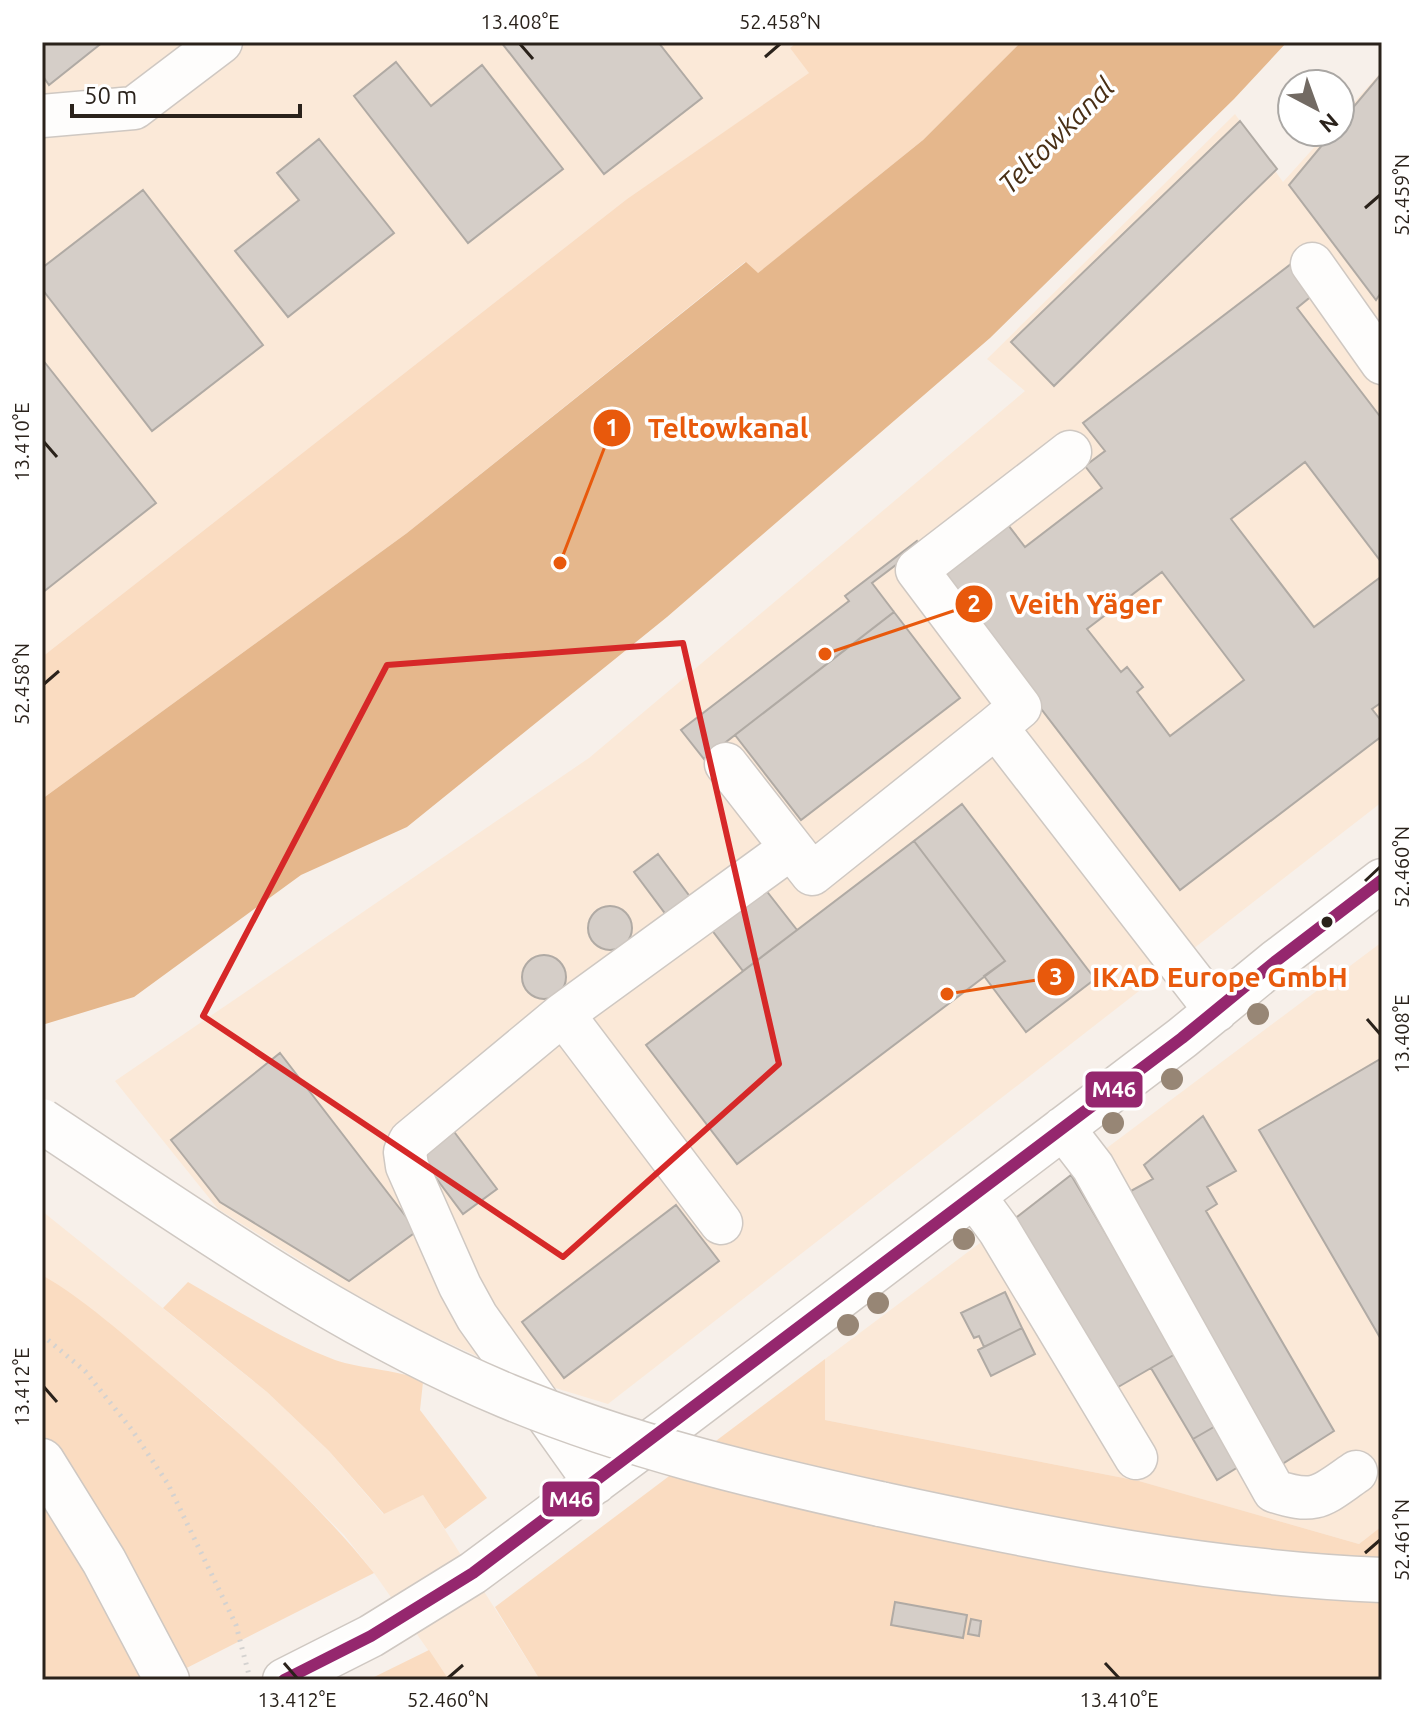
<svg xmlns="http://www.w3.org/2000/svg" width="1424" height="1722" font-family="Ubuntu,sans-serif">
<rect width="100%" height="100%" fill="#f7f0ea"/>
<path fill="#fbe9d8" d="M42 42H797L790 48 810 73 627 199 42 657Z
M1382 71V802L608 1404 529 1380 420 1330 344 1288 218 1209 115 1081 589 758 1025 391 987 359 1235 114 1283 182 1328 132H1340V118Z
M1382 942V1526L1359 1544 1139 1481 825 1420V1359Z
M42 1211 267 1392 329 1451 383 1514 423 1495 540 1680H449L374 1573 344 1535 295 1486 219 1415 135 1345 42 1275Z"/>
<path fill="#fadcc1" d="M797 42H1021L923 140 757 274 745 262 407 533 42 799V657L627 199 809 73 790 48Z
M42 1275C84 1299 126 1337 163 1368 238 1431 312 1496 374 1573L163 1680H42Z
M188 1282C235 1309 283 1340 335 1360 359 1369 406 1370 423 1382L420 1410 487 1498 445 1529 423 1495 384 1514 329 1451 267 1392 163 1308Z
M825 1359V1420L1139 1481 1359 1544 1382 1526V1561H1340L1118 1531 885 1483 1143 1572 1309 1598 1382 1600V1680H540L495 1607Z
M429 1650 449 1680H368Z"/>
<path fill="#e5b78c" d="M1021 42H1287L1234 99 990 338 667 617 407 827 301 875 134 997 42 1025V799L407 533 746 262 758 273 923 140Z"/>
<path fill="#d5cec8" stroke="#b0aaa4" stroke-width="2" fill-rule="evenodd" d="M42 42H103L49 85 42 75Z
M501 42H658L702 98 604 174Z
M396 62 431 106 482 65 563 169 468 243 354 96Z
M1382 73V291L1376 300 1289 185 1333 132H1340V123Z
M1240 121 1277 169 1054 386 1011 342Z
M319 139 394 233 288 317 235 251 299 200 277 173Z
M143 190 263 345 152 431 42 289V268Z
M1291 264 1314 294 1297 308 1382 419V563L1305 462 1231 519 1314 627 1382 576V702L1372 709 1382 722V736L1180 890 940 577 1008 525 1025 547 1102 488 1085 466 1105 451 1083 423ZM1162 572 1244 680 1170 736 1137 692 1143 687 1127 667 1121 672 1087 629Z
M42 359 156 503 42 593Z
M917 541 921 546 872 583 894 612 704 759 681 730 849 601 845 596Z
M894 612 960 698 801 820 735 735Z
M962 804 1095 979 1026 1032 984 976 1005 961 914 841Z
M914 841 1005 961 737 1164 646 1045Z
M658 854 694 902 670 920 634 872Z
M765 889 797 930 743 971 711 929Z
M588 928a22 22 0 1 1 44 0a22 22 0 1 1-44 0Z
M522 977a22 22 0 1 1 44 0a22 22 0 1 1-44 0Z
M280 1053 417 1231 349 1281 220 1202 171 1140Z
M1382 1058V1341L1259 1130Z
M1203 1116 1236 1171 1207 1187 1217 1204 1206 1211 1334 1431 1276 1468 1129 1192 1153 1179 1144 1165Z
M452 1129 497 1189 463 1214 418 1154Z
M1071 1175 1177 1353 1113 1390 1013 1220Z
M676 1205 719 1261 564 1378 522 1322Z
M1005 1292 1022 1328 984 1347 979 1336 974 1338 961 1313Z
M1022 1328 1035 1354 991 1376 978 1350Z
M1177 1353 1219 1424 1193 1439 1151 1368Z
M1219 1424 1243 1464 1217 1480 1193 1439Z
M895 1602 967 1615 963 1638 891 1625Z
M971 1619 981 1621 979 1636 968 1634Z"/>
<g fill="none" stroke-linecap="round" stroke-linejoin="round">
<g stroke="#cfc8c2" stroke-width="45">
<path id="minor" d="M42 116 134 108 221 42
M1312 264 1382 363
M1070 452 917 570 1020 707 996 727 1216 1011
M726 764 812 874 996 727
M563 1014 721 1223
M1063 1128 1093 1167 1274 1491C1317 1505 1321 1496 1356 1472
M974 1196 999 1230 1136 1458
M595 1483 477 1317 460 1286 407 1166 405 1152 410 1141 563 1014 791 848
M284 1680 371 1636 473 1573 671 1426 1182 1038 1276 961 1382 880"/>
</g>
<g stroke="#cfc8c2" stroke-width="47">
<path id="highway" d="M42 1461 104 1561 167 1680
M880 1504C1046 1540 1212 1573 1382 1580"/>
</g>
<path stroke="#d4d2d0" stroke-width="5" stroke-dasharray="2 6" stroke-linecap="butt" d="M42 1335 85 1371 132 1430 168 1484 236 1625 249 1675"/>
<use href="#minor" stroke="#fefdfc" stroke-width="42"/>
<use href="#highway" stroke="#fefdfc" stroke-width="44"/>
<g stroke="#cfc8c2" stroke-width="47" stroke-linecap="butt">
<path id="highway-bridge" d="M42 1121C192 1220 341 1327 507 1396 627 1446 753 1476 880 1504"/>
</g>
<use href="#highway-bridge" stroke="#fefdfc" stroke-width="44"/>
<g stroke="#fff" stroke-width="18">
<path id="bus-1" d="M284 1680 371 1636 473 1573 1182 1038 1276 961 1382 880"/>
</g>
<use href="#bus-1" stroke="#95276e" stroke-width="12"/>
</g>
<g fill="#978675">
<circle cx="1258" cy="1014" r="11"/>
<circle cx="1172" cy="1079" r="11"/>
<circle cx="1113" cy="1123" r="11"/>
<circle cx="964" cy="1239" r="11"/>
<circle cx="878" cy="1303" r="11"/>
<circle cx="848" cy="1325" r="11"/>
</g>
<path fill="none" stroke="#d62828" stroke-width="6" stroke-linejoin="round" d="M683 643 779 1064 563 1257 203 1016 387 665Z"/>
<path fill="none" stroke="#2a221b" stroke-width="3" d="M520 44 533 59M765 57 780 44M1365 208 1380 195M44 442 57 457M44 684 59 671M1365 881 1380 867M1367 1019 1380 1034M44 1387 57 1402M1365 1553 1380 1540M284 1663 297 1678M1105 1663 1119 1678M448 1678 463 1665"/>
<circle fill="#2a221b" stroke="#fff" stroke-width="3" cx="1327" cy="922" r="7"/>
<g text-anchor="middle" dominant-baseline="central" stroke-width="7" stroke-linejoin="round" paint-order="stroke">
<g font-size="28" font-style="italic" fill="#492f15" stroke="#fff">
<text transform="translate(1056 135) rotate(-45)">Teltowkanal</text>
</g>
</g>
<path fill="none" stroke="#e8590c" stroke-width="3" d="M560 563L612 428M825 654L974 604M947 994L1056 977"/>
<g fill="#e8590c" stroke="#fff" stroke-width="3">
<circle cx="560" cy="563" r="8"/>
<circle cx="825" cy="654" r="8"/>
<circle cx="947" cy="994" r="8"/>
<circle cx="612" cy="428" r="20"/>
<circle cx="974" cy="604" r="20"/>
<circle cx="1056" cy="977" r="20"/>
</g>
<g font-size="24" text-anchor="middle" font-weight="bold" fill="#fff">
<text x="612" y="436">1</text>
<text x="974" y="612">2</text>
<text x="1056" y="985">3</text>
</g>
<g font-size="28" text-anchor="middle" font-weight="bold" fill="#e8590c" stroke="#fff" stroke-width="7" stroke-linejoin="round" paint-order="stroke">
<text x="728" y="438">Teltowkanal</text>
<text x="1086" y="614">Veith Yäger</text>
<text x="1220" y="987">IKAD Europe GmbH</text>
</g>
<g stroke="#fff" stroke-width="3">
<rect x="1084" y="1070" width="60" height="39" rx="8" fill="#95276e"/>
<rect x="541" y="1480" width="60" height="38" rx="8" fill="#95276e"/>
</g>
<g font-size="22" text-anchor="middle" font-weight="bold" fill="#fff">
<text x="1114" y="1097">M46</text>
<text x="571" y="1507">M46</text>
</g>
<rect width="1424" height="1722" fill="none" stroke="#ffffff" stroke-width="88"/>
<g transform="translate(1316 108) rotate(139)"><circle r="38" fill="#ffffff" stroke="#aaa7a4" stroke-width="2"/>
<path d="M0-6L14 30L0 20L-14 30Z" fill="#726a63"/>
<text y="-12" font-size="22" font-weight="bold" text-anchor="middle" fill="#2a221b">N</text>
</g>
<path d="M72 104v12h228v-12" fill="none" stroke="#2a221b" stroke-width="4"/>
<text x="84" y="104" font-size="24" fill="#2a221b" stroke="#ffffff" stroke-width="6" paint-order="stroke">50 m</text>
<rect x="44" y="44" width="1336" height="1634" fill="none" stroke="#2a221b" stroke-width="3"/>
<g font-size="20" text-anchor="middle" fill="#2a221b">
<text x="520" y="29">13.408°E</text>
<text x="780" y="29">52.458°N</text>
<text transform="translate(1402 195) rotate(-90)" y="7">52.459°N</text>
<text transform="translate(22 442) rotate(-90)" y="7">13.410°E</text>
<text transform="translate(22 684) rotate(-90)" y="7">52.458°N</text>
<text transform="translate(1402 867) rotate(-90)" y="7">52.460°N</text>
<text transform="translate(1402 1034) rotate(-90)" y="7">13.408°E</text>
<text transform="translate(22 1387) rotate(-90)" y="7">13.412°E</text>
<text transform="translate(1402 1540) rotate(-90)" y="7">52.461°N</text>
<text x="297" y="1707">13.412°E</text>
<text x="448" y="1707">52.460°N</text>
<text x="1119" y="1707">13.410°E</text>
</g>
</svg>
